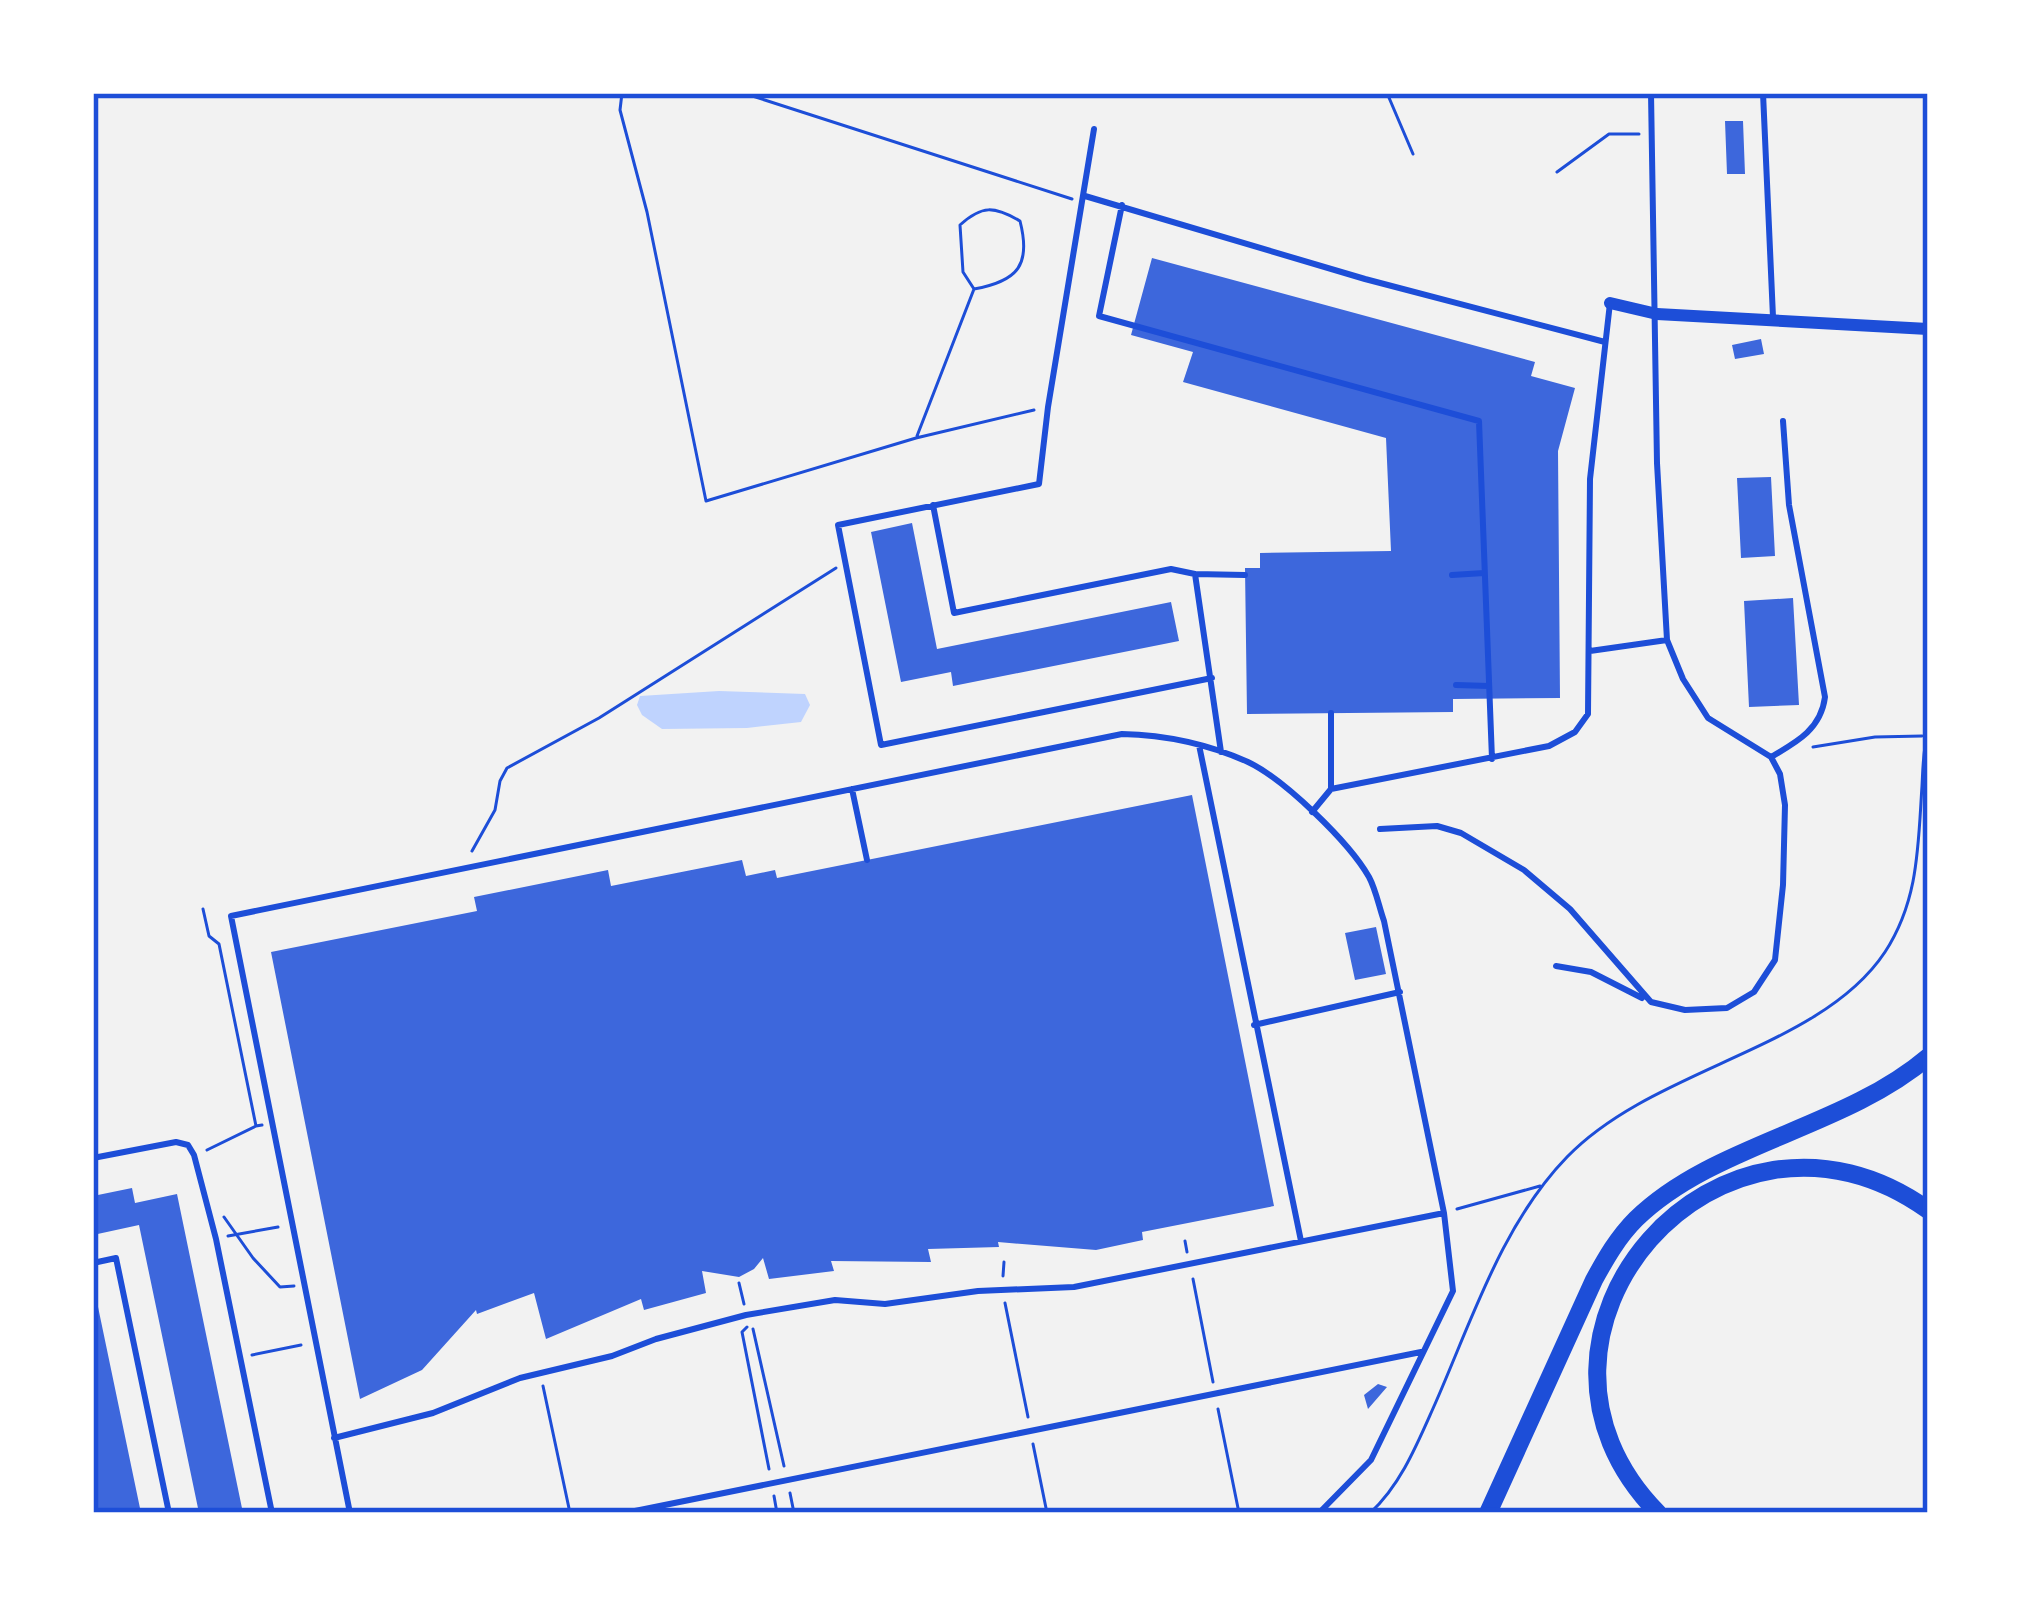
<svg xmlns="http://www.w3.org/2000/svg" width="2021" height="1606" font-family="Georgia,serif">
<rect width="100%" height="100%" fill="#f2f2f2"/>
<path fill="#bfd3fe" d="M719 691 805 694 810 705 801 722 747 728 662 729 642 715 637 705 640 696Z"/>
<path fill="#3d67dc" d="M1725 121H1743L1745 174H1727Z
M1152 258 1535 362 1531 376 1575 388 1558 451 1560 698 1453 699V712L1247 714 1245 568H1260V553L1391 551 1386 438 1183 382 1193 352 1131 335Z
M1761 339 1764 354 1735 359 1732 345Z
M1771 477 1775 556 1741 558 1737 478Z
M912 523 937 649 1171 602 1179 641 953 686 951 672 901 682 871 532Z
M1793 598 1799 705 1749 707 1744 601Z
M1192 795 1274 1206 1142 1232 1143 1240 1096 1250 998 1242 999 1247 928 1249 931 1262 831 1261 834 1271 769 1279 763 1258 754 1269 739 1277 702 1271 706 1293 644 1310 641 1299 546 1339 534 1293 477 1314 476 1310 422 1370 360 1399 271 952 477 911 474 897 608 870 611 886 742 860 746 876 775 870 777 878Z
M1376 927 1386 974 1355 980 1345 933Z
M132 1188 135 1203 177 1194 243 1513H199L139 1225 93 1235V1196Z
M97 1302 141 1513H93V1303Z
M1378 1384 1387 1387 1368 1409 1364 1395Z"/>
<g fill="none" stroke-linecap="round" stroke-linejoin="round">
<path stroke="#1d4ed8" stroke-width="3" d="M622 93 620 110 647 212 706 501 916 438 1034 410
M743 93 1072 199
M1387 93 1413 154
M1557 172 1609 134H1639
M917 436 974 289 963 272 960 225C982 205 994 206 1020 221 1031 264 1019 281 974 289
M1813 747 1875 737 1922 736
M472 851 495 810 500 781 507 768 599 718 836 568
M203 909 209 936 219 944 256 1126 262 1125
M207 1150 256 1126
M1457 1209 1540 1186
M224 1217 253 1258 280 1287 294 1286
M228 1236 278 1227
M1185 1241 1187 1252
M1003 1276 1004 1262
M1193 1279 1213 1382
M739 1283 744 1304
M1005 1303 1028 1417
M747 1327 742 1332 769 1469
M753 1329 784 1466
M252 1355 301 1345
M543 1386 570 1513
M1218 1409 1239 1513
M1033 1444 1047 1513
M790 1493 794 1513
M774 1496 777 1513
M1370 1513C1401 1485 1418 1442 1435 1404 1472 1320 1502 1224 1567 1157 1654 1067 1820 1050 1885 952 1919 900 1918 845 1922 786 1923 768 1923 748 1928 732"/>
<path stroke="#1d4ed8" stroke-width="6" d="M1763 93 1773 317
M1094 129 1048 407 1039 484 838 525 881 745 1212 678
M1085 196 1365 279 1605 342
M1122 205 1099 316 1479 421 1492 759
M933 505 954 613 1171 569 1195 574 1221 752
M1195 574 1245 575
M1452 575 1484 573
M1590 651 1667 640
M1456 685 1489 686
M1331 713V789
M1199 745 1301 1241
M1771 757C1797 742 1821 729 1825 697L1789 505 1783 421
M852 789 867 860
M1312 812 1331 789 1549 746 1575 732 1588 714 1590 479 1610 303
M1380 829 1437 826 1461 833 1524 870 1570 909 1651 1002 1685 1010 1727 1008 1754 992 1775 960 1783 885 1785 805 1780 774 1771 757 1708 718 1683 679 1667 640 1657 463 1651 93
M1556 966 1591 972 1642 998
M1254 1025 1400 992
M93 1158 176 1142 188 1145 194 1155 216 1239 272 1513
M93 1263 116 1258 169 1513
M334 1438 433 1413 520 1378 612 1356 656 1339 746 1315 835 1300 885 1304 978 1291 1074 1287 1444 1213
M350 1513 231 916 1122 734C1165 735 1208 744 1248 762 1284 779 1349 842 1369 877 1376 890 1379 907 1384 921L1444 1213 1453 1291 1371 1460 1319 1513
M625 1513 1421 1352"/>
<path stroke="#1d4ed8" stroke-width="12" d="M1610 303 1657 314 1928 329"/>
<path stroke="#1d4ed8" stroke-width="18" d="M1488 1513 1594 1280C1606 1258 1618 1237 1636 1219 1713 1144 1843 1129 1928 1057
M1658 1513C1483 1336 1721 1062 1928 1210"/>
</g>
<rect width="2021" height="1606" fill="none" stroke="#ffffff" stroke-width="192"/>
<rect x="96" y="96" width="1829" height="1414" fill="none" stroke="#1d4ed8" stroke-width="4.5"/>
</svg>
